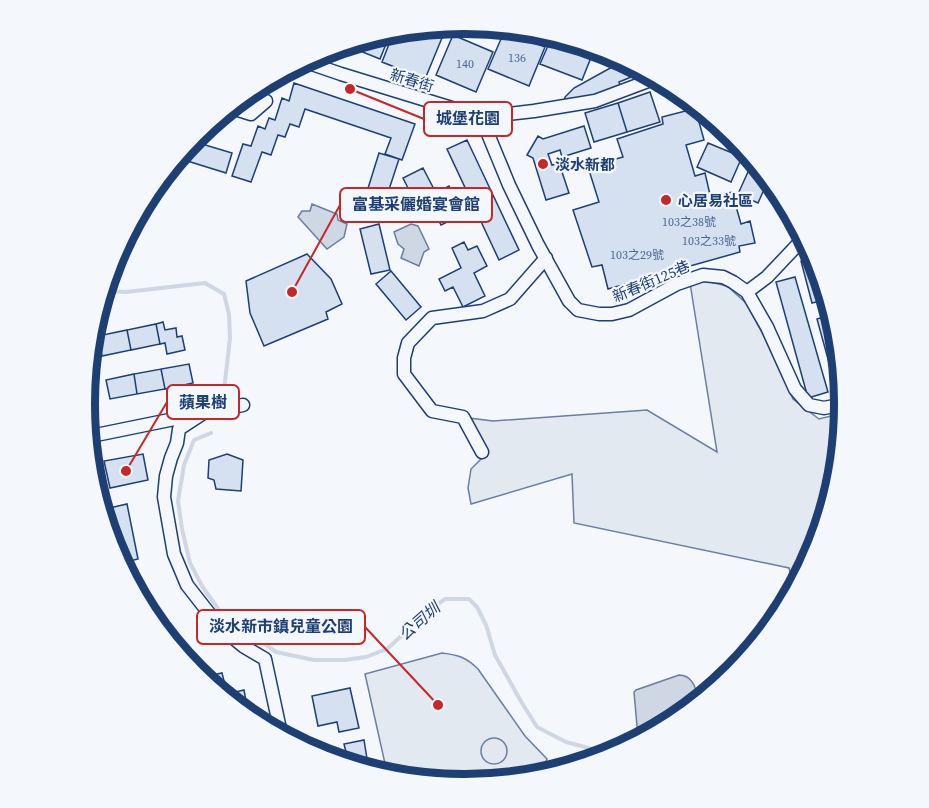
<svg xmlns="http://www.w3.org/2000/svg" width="929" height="808" font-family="'Source Serif 4','Noto Sans TC',serif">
<rect width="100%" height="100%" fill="#f4f7fb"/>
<path fill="#e3e9f0" stroke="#687fa3" stroke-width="1.5" d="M706 281 727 286 746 303 765 338 793 399 819 419 843 413 815 550 793 584 789 568 574 523 572 474 471 504 468 488 471 469 486 454 469 418 493 421 647 410 717 452 690 283Z
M442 653C458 655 466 657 478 669L525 736 547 759 543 768 464 784 440 779 439 778H436L386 768 365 674Z"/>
<path fill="#e3e8f0" stroke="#687fa3" stroke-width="1.5" d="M481 751a13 13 0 1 1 26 0a13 13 0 1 1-26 0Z"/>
<path fill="#cfd7e4" stroke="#687fa3" stroke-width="1.5" d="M312 204 337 214 338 220 347 224 344 237 327 249 298 217 302 211H310Z
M411 224 418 226 429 249 424 252 419 266 401 258 404 249 398 244 394 232Z
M679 675C691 675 696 686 697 697L657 724 641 729 637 726 634 692 636 690Z"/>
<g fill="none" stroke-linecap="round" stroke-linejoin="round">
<path stroke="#cfd7e4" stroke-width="4" d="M107 291 126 292 205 283 224 294 229 314 230 338 222 408
M211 433 194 440 184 465 178 501 182 529 190 563 202 586 221 613 276 652 314 660H345L366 657 387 649 432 608 445 599H469L477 607 486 625 495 655 522 703 537 727 566 742 611 754"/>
</g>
<path fill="#d5e0f0" stroke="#1d3f73" stroke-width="1.5" d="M436 30 444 33 425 79 382 62 391 39Z
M504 32 511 33 545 47 529 86 488 69Z
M453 35 493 52 476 92 436 75Z
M388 39 380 59 350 47Z
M550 41 594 50 582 80 540 64Z
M623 61 641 73 619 82 620 86 591 97 564 102 565 97 574 88Z
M294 83 415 124 402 160 385 154 391 138 305 109 299 127 290 124 285 137 278 135 271 155 262 152 251 182 232 176 243 144 251 146 258 126 265 129 269 118 275 120 282 98 289 101Z
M650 92 660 122 627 132 618 103Z
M618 103 627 132 594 142 585 113Z
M693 109 696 111 704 140 686 145 695 176 705 173 711 199 732 192 741 224 750 221 755 243 739 246 740 252 608 289 602 265 592 267 573 210 599 202 588 167 623 157 617 139 663 124 662 117Z
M584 126 591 148 562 157 560 150 548 154 552 165 559 163 569 193 546 200 533 158 527 155 538 136 543 139Z
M467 140 519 250 499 260 447 149Z
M192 141 232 153 226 173 181 159Z
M708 143 742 157 731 182 697 167Z
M379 153 399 159 379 220 360 214Z
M752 163 766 185 758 203 738 194Z
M423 168 436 193 449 186 459 206 450 210 454 219 441 225 429 202 409 213 402 200 412 196 403 178Z
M379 224 390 270 371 274 360 229Z
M464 242 468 250 477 246 487 266 474 273 485 296 463 307 453 287 445 291 439 279 461 268 452 248Z
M307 254 331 279 342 304 326 312 328 319 264 346 250 313 246 281Z
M815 257 824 300 812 303 801 261Z
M391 271 421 307 406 320 376 284Z
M795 277 828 392 808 398 776 282Z
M827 316 840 380 834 381 817 319Z
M163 322 165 330 176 328 177 337 182 336 185 350 167 354 165 343 160 344 156 324Z
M156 324 160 344 131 350 127 330Z
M127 330 131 350 102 356 98 336Z
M189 364 193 383 165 389 161 369Z
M161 369 165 389 137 394 134 374Z
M134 374 137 394 110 399 106 380Z
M143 454 148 480 110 488 104 461Z
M227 454 243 460 241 491 216 489 214 480 208 478 209 460Z
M127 504 138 559 122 563 113 549 105 509Z
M222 673 227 693 203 677Z
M350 688 359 728 339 732 337 722 318 726 312 696Z
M244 690 247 707 227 694Z
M364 740 368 765 334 758 347 756 344 744Z"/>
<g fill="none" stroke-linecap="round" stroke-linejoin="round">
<g stroke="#1d3f73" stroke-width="15">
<path id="minor" d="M306 62 341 74 481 117 534 111 595 101 651 80
M235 109 251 114 266 101
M481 117 509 185 538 245 569 301 578 310 599 314H612L629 310 677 284 703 275 723 277 733 282 747 292 767 327 795 389 809 405 824 408 844 404
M747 292 767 277 803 239
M205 412 179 429 177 443 171 458 166 476 164 497 174 554 187 585 219 626 243 646 265 659 280 729
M91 436 243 405
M482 452 463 417 432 411 404 374V358L408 343 432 318 483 311 510 299 546 258"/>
</g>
<use href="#minor" stroke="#f4f7fb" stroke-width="12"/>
</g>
<g fill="#c62828" stroke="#f4f7fb" stroke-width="2">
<circle cx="543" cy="164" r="6"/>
<circle cx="666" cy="200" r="6"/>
</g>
<g text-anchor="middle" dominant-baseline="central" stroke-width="4.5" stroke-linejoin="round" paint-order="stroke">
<g font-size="12" fill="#4b6792">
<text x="517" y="58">136</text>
<text x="465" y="64">140</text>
<text x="689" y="222">103之38號</text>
<text x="709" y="241">103之33號</text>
<text x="637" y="255">103之29號</text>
</g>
<g font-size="15" fill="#1d3f73" stroke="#f4f7fb">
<text transform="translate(412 80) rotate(17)">新春街</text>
<text transform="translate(651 281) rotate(-23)">新春街125巷</text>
</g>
<g font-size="15" font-weight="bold" fill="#1d3f73" stroke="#f4f7fb" text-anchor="start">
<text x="555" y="164">淡水新都</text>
<text x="678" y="200">心居易社區</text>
</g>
<g font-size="16" font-style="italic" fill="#1d3f73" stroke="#f4f7fb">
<text transform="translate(419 621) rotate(-41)">公司圳</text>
</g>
</g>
<path d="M0 0H929V808H0ZM464 34H465A369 369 0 0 1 834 403V405A369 369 0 0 1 465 774H464A369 369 0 0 1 95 405V403A369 369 0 0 1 464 34Z" fill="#f4f7fb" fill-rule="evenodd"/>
<path fill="none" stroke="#1d3f73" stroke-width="8" d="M464 34H465A369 369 0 0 1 834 403V405A369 369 0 0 1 465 774H464A369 369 0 0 1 95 405V403A369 369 0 0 1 464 34Z"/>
<path fill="none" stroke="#c62828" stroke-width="2" d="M350 89L424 119M292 292L340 205M126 471L167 402M438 705L365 627"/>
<g fill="#c62828" stroke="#f4f7fb" stroke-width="2">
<circle cx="350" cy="89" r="6"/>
<circle cx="292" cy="292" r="6"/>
<circle cx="126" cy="471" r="6"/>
<circle cx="438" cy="705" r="6"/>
</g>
<g fill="#f4f7fb" stroke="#c62828" stroke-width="2">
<rect x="424" y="102" width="88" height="34" rx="6"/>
<rect x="340" y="188" width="152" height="34" rx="6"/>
<rect x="167" y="385" width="72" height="34" rx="6"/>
<rect x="197" y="610" width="168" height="34" rx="6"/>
</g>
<g font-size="16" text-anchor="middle" font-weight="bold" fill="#1d3f73">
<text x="468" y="124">城堡花園</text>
<text x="416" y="210">富基采儷婚宴會館</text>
<text x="203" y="408">蘋果樹</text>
<text x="281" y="632">淡水新市鎮兒童公園</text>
</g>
</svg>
